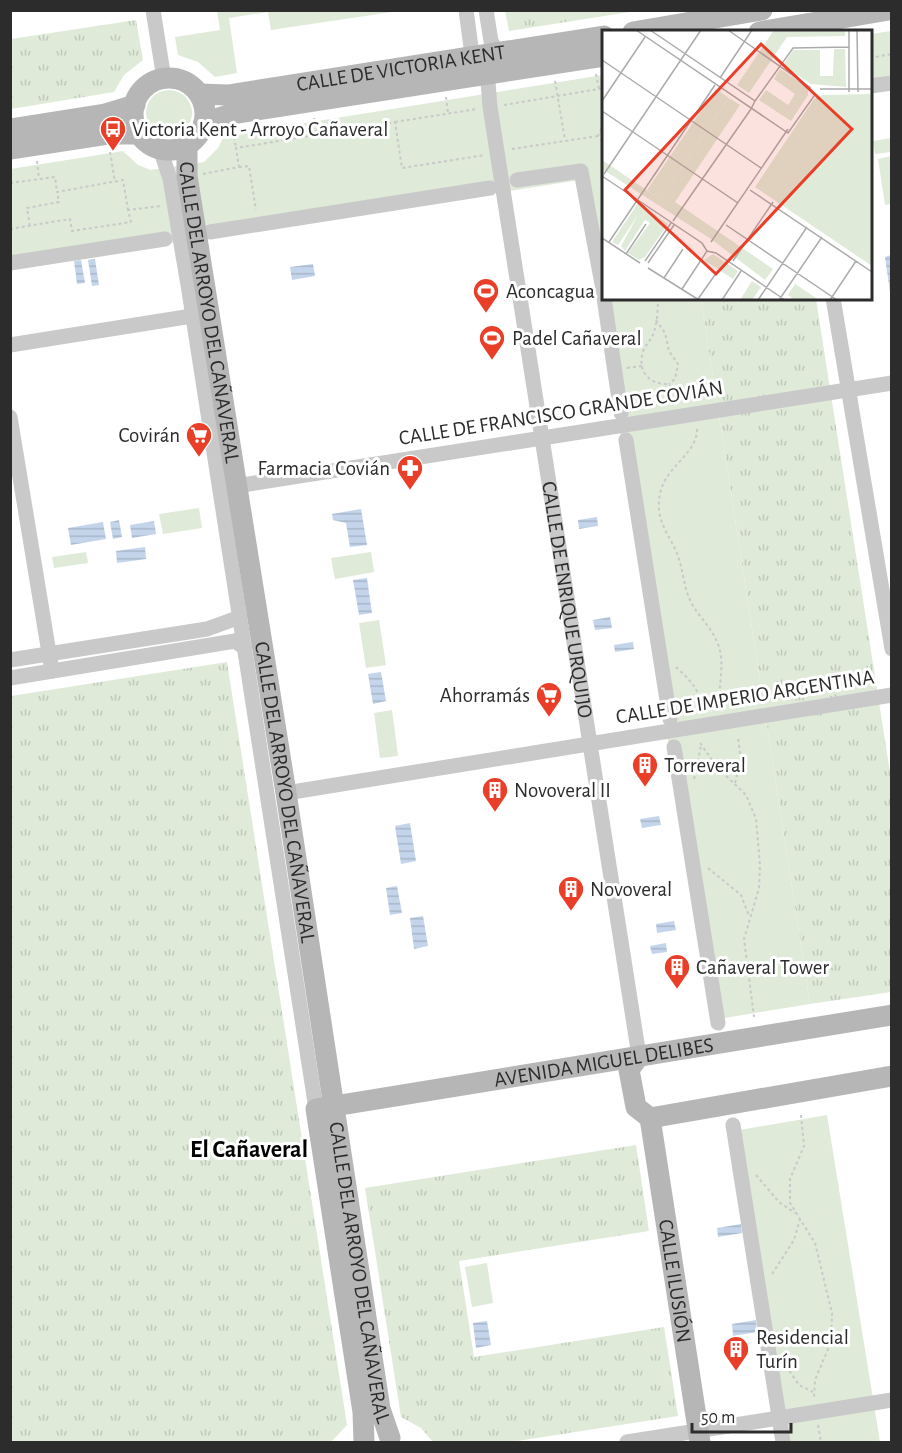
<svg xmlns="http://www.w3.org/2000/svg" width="902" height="1453" font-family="'Alegreya Sans',sans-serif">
<defs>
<pattern id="grass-tufts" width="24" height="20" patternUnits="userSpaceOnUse" patternTransform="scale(1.5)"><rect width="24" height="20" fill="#dfead9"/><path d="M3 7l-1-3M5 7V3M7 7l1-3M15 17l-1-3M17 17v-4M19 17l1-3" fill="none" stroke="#c0c9ba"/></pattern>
<pattern id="water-rules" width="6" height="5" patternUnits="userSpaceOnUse" patternTransform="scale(1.5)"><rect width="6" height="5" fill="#c4d4eb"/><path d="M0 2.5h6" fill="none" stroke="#a9b6ca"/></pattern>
</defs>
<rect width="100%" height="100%" fill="#fff"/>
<path fill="url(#grass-tufts)" d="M505 11V10L636 11 509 31Z
M136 20 143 60 124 75 114 92 11 109V39Z
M701 299H816L891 779V992L810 1004Z
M227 662 347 1425 331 1442H11V696Z
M636 1145 649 1231 459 1261 474 1357 664 1327 678 1416 511 1442H433L421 1428 401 1417 365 1188Z"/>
<path fill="#dfead9" d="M217 11V10L399 11 271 30 268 12 229 18 237 73 215 77 198 62 178 55 175 37 220 30Z
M891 31V87L871 91V34Z
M603 75 604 298 701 299 810 1004 712 1020 580 180 11 268V169L123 151 138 165 151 170 204 162 218 148 224 136Z
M146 113a23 23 0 1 1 46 0a23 23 0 1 1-46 0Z
M891 138V152L875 154 873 141Z
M891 156V204L885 205 878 159Z
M199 508 202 528 163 534 159 514Z
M86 552 88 563 54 568 52 557Z
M371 552 374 572 335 579 331 558Z
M379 620 386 665 366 668 359 623Z
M392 710 398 756 380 758 374 713Z
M827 1115 880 1442H777L728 1132Z
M487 1263 493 1303 472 1307 465 1267Z"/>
<path fill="url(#water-rules)" d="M891 255 892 292H890L885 257Z
M95 259 99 285 92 286 88 260Z
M81 260 85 283 77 284 74 261Z
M313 264 315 276 292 280 290 267Z
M361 509 367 545 350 547 346 523 333 520 332 514Z
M597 517 598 526 579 529 578 520Z
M119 520 122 537 113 539 110 522Z
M154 521 156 534 132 538 130 525Z
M103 522 106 539 71 545 68 528Z
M145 547 146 559 117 563 116 551Z
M367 578 372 613 359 615 353 580Z
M610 617 612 628 595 630 593 620Z
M633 642 634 649 615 652 614 645Z
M381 672 386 701 373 704 368 674Z
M659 816 661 825 642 828 640 819Z
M410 823 416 861 401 864 395 826Z
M397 886 402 913 390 915 386 888Z
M423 916 428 946 414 949 410 918Z
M674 921 676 930 657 933 656 924Z
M666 943 667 952 652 954 650 946Z
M741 1224 742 1233 718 1237 717 1228Z
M756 1320 757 1332 733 1336 732 1324Z
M487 1321 491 1345 476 1348 473 1323Z"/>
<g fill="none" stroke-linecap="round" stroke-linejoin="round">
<path stroke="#c9c9c9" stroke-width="2" stroke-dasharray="3 3" stroke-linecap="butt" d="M870 58 892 54
M596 74 599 89
M555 81 565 140
M446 97 448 113
M504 105 604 88
M314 118 317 135
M395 122 477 109
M604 123 598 136 604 143
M233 131 236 148
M512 149 598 136
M110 152 115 182
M37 161 39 179
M239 167 249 166 256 210
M203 174 239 167 236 148 395 122 402 168 485 155
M10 183 55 177 57 192
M30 226 27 208 59 202 57 192 123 180 128 210
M10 229 70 219 72 231 131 222 128 210 160 206
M658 298C658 309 657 323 654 332 652 339 647 343 644 349 636 370 648 385 669 384L681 401
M656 320 665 333 669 351 678 364 675 379 669 384
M627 368 642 366
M697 429C697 459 656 467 659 509 660 525 670 537 676 551 683 567 683 585 690 600 698 617 713 628 719 647 725 665 718 691 718 711
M676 667C690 680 703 692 700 712
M700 743 718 768 746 795 756 819 760 865 759 888 744 939 754 1017
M694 779 701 746
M735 783 741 761 738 737
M708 868 741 895 749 916
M801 1115 804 1146 790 1179V1203L815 1243 832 1313 831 1342 815 1380 814 1399
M756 1175 779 1202 795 1213
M772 1274 794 1240 800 1219
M786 1366 799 1385 813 1392
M818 1425 821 1442"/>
<g stroke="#c9c9c9" stroke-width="15">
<path d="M153 10 164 79"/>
<path d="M466 10 471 47 469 58"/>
<path d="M486 10 491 41 498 54"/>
<path id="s1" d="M495 72 488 82 490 107 639 1056"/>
<path d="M870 86 892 83"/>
<path d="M160 149 170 179 188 285 316 1109"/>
<path d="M517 180 581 171 604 295"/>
<path d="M210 232 490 188"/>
<path d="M10 263 165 239"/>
<path d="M604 298 621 413"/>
<path d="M833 298 892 649"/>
<path d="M10 345 192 316"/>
<path d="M10 417 52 671"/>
<path d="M626 440 670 719"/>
<path d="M236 486 892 383"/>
<path d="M10 660 207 629 240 617"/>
<path d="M10 678 235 641 245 648"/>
<path d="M674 747 718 1023"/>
<path d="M286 793 892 695"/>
<path d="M733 1125 783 1442"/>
<path d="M627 1442 892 1400"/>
</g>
<g stroke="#b6b6b6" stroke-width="21">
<path d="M633 32 762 10"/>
<path d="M759 32 889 10"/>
<circle cx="169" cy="114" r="36"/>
<path id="s2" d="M199 94 228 95 604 36"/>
<path d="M204 123 231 114 604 56"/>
<path d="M10 129 105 114 135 105"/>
<path id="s3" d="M187 146V176L286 793 380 1409 390 1438"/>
<path d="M10 149 108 134H139"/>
<path d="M639 1056 629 1070 636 1107 650 1118"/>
<path id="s4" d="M650 1118 700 1442"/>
<path d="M650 1118 892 1076"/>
<path id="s5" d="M364 1442 363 1412 316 1109 892 1015"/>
</g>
</g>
<defs>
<g id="bus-pin" transform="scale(1.35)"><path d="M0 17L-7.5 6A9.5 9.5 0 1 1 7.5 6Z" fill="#e93e28" stroke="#fff"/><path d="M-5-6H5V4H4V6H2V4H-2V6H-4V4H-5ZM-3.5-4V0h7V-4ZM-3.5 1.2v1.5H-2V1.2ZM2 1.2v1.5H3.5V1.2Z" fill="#fff"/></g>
<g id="stadium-pin" transform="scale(1.35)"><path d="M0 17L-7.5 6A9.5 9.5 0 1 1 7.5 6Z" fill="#e93e28" stroke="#fff"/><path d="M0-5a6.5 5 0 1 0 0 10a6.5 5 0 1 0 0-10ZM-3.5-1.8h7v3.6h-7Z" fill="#fff"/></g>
<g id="supermarket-pin" transform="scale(1.35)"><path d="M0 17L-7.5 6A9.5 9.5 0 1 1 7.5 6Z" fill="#e93e28" stroke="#fff"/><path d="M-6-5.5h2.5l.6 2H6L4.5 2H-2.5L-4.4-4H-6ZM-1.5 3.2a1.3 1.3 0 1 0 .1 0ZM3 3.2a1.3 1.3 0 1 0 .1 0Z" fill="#fff"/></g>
<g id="pharmacy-pin" transform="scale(1.35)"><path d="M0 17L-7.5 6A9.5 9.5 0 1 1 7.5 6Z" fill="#e93e28" stroke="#fff"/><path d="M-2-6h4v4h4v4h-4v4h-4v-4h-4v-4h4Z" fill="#fff"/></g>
<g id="building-pin" transform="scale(1.35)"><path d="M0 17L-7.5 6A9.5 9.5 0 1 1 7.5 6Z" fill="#e93e28" stroke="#fff"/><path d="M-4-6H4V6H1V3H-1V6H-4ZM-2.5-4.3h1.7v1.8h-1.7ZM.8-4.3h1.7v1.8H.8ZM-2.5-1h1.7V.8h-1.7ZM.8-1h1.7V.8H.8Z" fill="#fff"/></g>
</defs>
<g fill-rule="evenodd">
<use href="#bus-pin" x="113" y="129"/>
<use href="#stadium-pin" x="486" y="291"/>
<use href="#stadium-pin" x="492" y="338"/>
<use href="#supermarket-pin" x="199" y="435"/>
<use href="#pharmacy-pin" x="410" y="468"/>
<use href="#supermarket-pin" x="549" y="695"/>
<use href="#building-pin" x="645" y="765"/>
<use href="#building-pin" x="495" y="790"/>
<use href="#building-pin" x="571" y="889"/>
<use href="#building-pin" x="677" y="967"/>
<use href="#building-pin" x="736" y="1349"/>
</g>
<g text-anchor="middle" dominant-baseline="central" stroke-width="6" stroke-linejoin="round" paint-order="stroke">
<g font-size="21" fill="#2c2c2c" stroke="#fff">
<text stroke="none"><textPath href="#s2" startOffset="204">CALLE DE VICTORIA KENT</textPath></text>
<text stroke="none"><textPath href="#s3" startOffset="168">CALLE DEL ARROYO DEL CAÑAVERAL</textPath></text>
<text transform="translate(561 413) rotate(-9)">CALLE DE FRANCISCO GRANDE COVIÁN</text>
<text stroke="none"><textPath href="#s1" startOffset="536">CALLE DE ENRIQUE URQUIJO</textPath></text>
<text transform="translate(745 697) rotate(-9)">CALLE DE IMPERIO ARGENTINA</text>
<text stroke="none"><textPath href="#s3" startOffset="654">CALLE DEL ARROYO DEL CAÑAVERAL</textPath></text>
<text stroke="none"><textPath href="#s5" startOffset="628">AVENIDA MIGUEL DELIBES</textPath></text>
<text stroke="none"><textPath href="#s3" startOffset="1140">CALLE DEL ARROYO DEL CAÑAVERAL</textPath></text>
<text stroke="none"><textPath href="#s4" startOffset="165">CALLE ILUSIÓN</textPath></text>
</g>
<g font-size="21" fill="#2c2c2c" stroke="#fff" text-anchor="start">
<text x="132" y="129">Victoria Kent - Arroyo Cañaveral</text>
<text x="506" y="291">Aconcagua</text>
<text x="512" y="338">Padel Cañaveral</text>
<text x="180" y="435" text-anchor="end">Covirán</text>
<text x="390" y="468" text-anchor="end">Farmacia Covián</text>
<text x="530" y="695" text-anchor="end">Ahorramás</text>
<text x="664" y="765">Torreveral</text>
<text x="514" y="790">Novoveral II</text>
<text x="590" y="889">Novoveral</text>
<text x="696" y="967">Cañaveral Tower</text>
<text x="756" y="1337">Residencial<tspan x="756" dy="24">Turín</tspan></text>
</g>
<g font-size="24" font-weight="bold" fill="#000" stroke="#fff">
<text x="249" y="1150">El Cañaveral</text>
</g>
</g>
<g transform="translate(602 30)">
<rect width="270" height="270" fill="#fff"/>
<path d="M232 19H243L244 57 209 54 181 35 191 20H218V46H231ZM178 39 206 57V65L189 91 157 70 164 60 186 75 193 64 172 49ZM114 59 127 68 58 169 45 160ZM270 64V236L153 157 212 69 221 65ZM36 173 66 194 43 227 37 230 26 223 48 193 43 190 23 221 19 216 36 185 16 215 10 212ZM111 224 136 241 131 249 102 230ZM150 251 159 257 150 270H138Z" fill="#dfead9"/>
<path d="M172 0H243V6L185 7 147 63 135 55ZM127 68 138 75 73 172 171 239 163 250 109 209 0 139V130L58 169ZM193 254 217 270H193L186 265Z" fill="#dfead9"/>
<path fill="none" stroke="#ababab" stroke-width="1.5" d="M34 0 186 103 212 66M48 0 153 71 149 79M126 0 209 58M247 0V62M255 0 256 62M0 30 159 138M118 48 150 0M218 59H270M0 71 43 7M153 71 191 18 247 17M0 81 136 173M2 144 99 0M0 146 100 213 105 221 114 223 183 270M148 160 270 242M71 191 149 79M124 195 235 270M0 208 38 233M7 212 113 55M109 212 186 99M24 224 44 194M43 231 69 193M131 231 171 172M46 233 72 195M46 238 97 270M62 248 81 219M80 259 105 221M96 269 115 242M120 270 139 241M156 270 205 197M177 270 220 207M228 270 254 231"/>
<path fill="#e93e28" fill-opacity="0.15" stroke="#e93e28" stroke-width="3" d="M159 14 250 99 114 244 23 160Z"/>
<rect width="270" height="270" fill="none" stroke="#2c2c2c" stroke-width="3"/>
</g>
<rect width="902" height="1453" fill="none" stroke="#2c2c2c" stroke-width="24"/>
<path d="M692 1423v9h99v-9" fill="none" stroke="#2c2c2c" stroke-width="3"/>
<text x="701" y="1423" font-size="18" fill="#2c2c2c" stroke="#ffffff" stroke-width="4.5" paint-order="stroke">50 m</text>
</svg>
